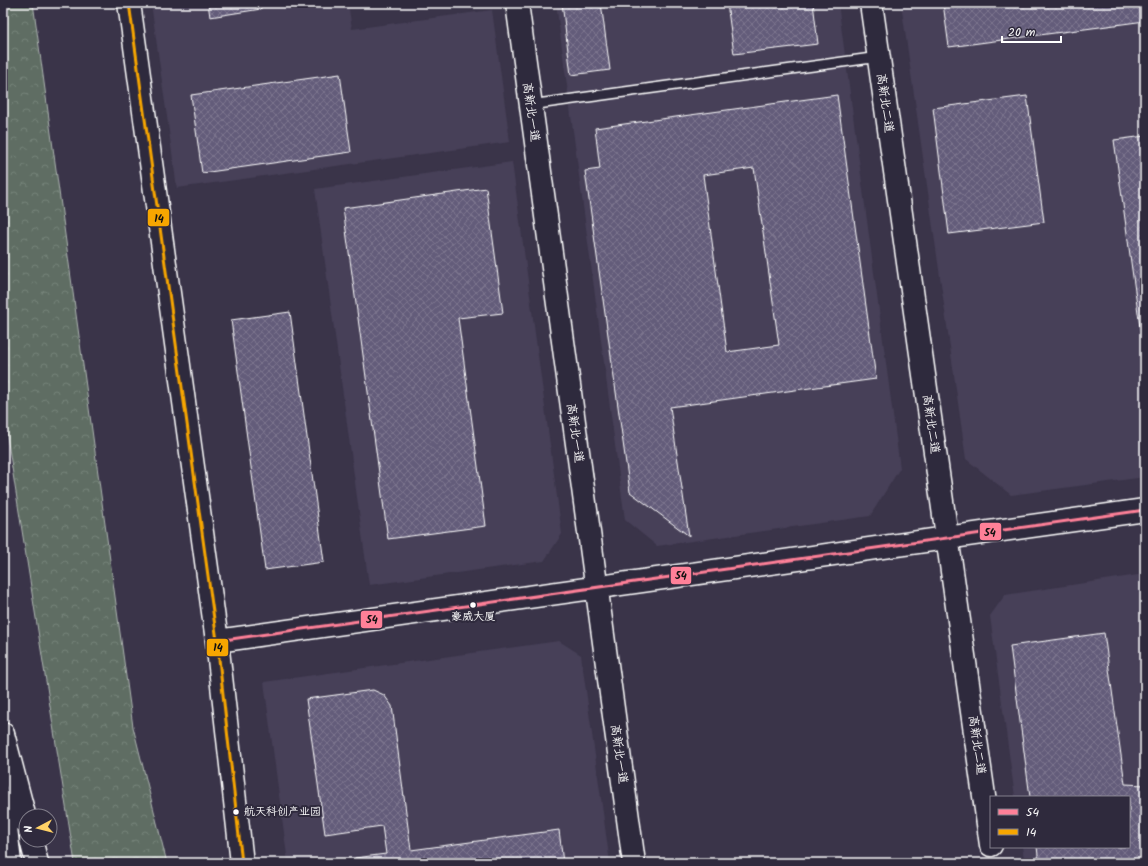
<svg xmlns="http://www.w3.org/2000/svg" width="1148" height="866" font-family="Kalam,'LXGW WenKai TC',sans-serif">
<defs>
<pattern id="forest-crowns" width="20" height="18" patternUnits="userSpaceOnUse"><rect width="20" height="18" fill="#5e6d63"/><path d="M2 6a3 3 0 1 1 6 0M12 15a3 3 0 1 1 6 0" fill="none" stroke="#76837a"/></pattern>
<pattern id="building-cross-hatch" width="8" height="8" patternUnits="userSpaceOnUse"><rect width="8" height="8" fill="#645c7a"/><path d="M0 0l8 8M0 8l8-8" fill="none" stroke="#7b748e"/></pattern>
</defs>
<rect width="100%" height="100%" fill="#3a3449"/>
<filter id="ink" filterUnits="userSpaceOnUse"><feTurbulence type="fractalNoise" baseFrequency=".025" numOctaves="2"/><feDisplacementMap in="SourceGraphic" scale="8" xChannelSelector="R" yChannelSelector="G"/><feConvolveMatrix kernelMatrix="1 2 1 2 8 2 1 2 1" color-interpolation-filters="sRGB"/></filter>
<g filter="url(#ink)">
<path fill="#474058" d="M151 3H348L352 29 492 10 510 142 177 188Z
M556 3H838L900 468 870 516 657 546 625 520Z
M901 3H1145V477L1011 495 966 459Z
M512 162 562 534 544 561 369 585 315 189Z
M1145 574V863H1025L1022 847H1129V797H1015L990 616 1005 595Z
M559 641 581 655 610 863H288L264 682Z"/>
<path fill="url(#forest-crowns)" stroke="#aeb6b1" d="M3 3H33L133 727 167 863H75L3 411Z"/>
<path fill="url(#building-cross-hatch)" stroke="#fff" fill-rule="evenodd" d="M208 3H260L261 9 210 17Z
M562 3H601L610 70 571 75Z
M727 3H813L818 44 734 54Z
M943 3H1145V21L949 47Z
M340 74 351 152 202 173 191 95Z
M837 95 876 379 670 407 689 536 630 492 585 171 600 169 595 128ZM754 168 779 345 727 352 703 175Z
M1027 96 1044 222 949 234 933 108Z
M1145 136V363L1114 140Z
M486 188 503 313 458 318 486 526 388 539 343 208Z
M290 312 324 562 265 570 231 320Z
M1104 633 1125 784 1145 785V863H1039L1037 847H1129V797H1030L1010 646Z
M373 690 384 695 392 706 411 850 559 830 563 863H356L355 858 386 854 382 826 325 834 306 699Z"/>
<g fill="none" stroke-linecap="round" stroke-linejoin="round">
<g stroke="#fff" stroke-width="12">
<path id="service" d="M530 105 879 57"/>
</g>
<g stroke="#fff" stroke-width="25">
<path id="tertiary" d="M129 3 217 641 242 863
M517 3 634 863
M871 3 991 845
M217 641 1145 510"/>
</g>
<g stroke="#fff" stroke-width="25">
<path id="motorway" d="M3 734 26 822
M3 801 10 863
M31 840 37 863"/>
</g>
<use href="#service" stroke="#2f2a3d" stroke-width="9"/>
<use href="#tertiary" stroke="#2f2a3d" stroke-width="22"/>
<use href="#motorway" stroke="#2f2a3d" stroke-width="22"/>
<g stroke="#2f2a3d" stroke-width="6">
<path id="bus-1" d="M217 641 1145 510"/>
</g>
<g stroke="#2f2a3d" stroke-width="6">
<path id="bus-2" d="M129 3 217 641 242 863"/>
</g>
<use href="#bus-1" stroke="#ff8098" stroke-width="3"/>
<use href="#bus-2" stroke="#f7a600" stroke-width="3"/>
</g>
</g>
<g fill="#fff" stroke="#2f2a3d" stroke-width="1.5">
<circle cx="473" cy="605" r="3.5"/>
<circle cx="236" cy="812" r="3.5"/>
</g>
<g text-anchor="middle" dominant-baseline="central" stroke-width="4" stroke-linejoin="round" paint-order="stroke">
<g font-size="11" fill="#fff" stroke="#2f2a3d">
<text x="473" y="617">豪威大厦</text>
<text x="244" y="812" text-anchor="start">航天科创产业园</text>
</g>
<g font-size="12" fill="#fff" stroke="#2f2a3d">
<text transform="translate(885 103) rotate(82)">高新北二道</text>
<text transform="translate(531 112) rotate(82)">高新北一道</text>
<text transform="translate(931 424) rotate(82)">高新北二道</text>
<text transform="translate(575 433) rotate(82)">高新北一道</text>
<text transform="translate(977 745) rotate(82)">高新北二道</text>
<text transform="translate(619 754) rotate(82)">高新北一道</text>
</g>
</g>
<g stroke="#2f2a3d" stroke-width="1.5">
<rect x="147" y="208" width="23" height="19" rx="4" fill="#f7a600"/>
<rect x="979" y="522" width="23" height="19" rx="4" fill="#ff8098"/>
<rect x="670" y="566" width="22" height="19" rx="4" fill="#ff8098"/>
<rect x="360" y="610" width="23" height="19" rx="4" fill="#ff8098"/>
<rect x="206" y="638" width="23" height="19" rx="4" fill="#f7a600"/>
</g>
<g font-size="11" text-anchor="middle" font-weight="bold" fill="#111">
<text x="159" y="222">14</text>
<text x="990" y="536">54</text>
<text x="681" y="579">54</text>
<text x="372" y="623">54</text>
<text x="218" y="651">14</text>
</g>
<rect width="1148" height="866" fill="none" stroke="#2f2a3d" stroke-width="16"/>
<rect x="8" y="8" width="1132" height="850" fill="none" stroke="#fff" stroke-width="1.5" filter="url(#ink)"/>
<rect x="990" y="796" width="140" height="52" fill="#2f2a3d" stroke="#827f8b"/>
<rect x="998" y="809" width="20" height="6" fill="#ff8098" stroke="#827f8b"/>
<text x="1026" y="816" font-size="12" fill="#ffffff">54</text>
<rect x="998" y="829" width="20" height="6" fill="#f7a600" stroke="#827f8b"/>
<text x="1026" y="836" font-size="12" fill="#ffffff">14</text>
<g transform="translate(38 828) rotate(263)"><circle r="19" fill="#2f2a3d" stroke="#827f8b"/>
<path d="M0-3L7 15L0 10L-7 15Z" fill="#ffd166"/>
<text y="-6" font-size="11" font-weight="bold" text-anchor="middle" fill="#ffffff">N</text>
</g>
<path d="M1002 36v6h59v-6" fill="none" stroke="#ffffff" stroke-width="2"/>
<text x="1008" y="36" font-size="12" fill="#ffffff" stroke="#2f2a3d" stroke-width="3" paint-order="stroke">20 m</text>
</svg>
